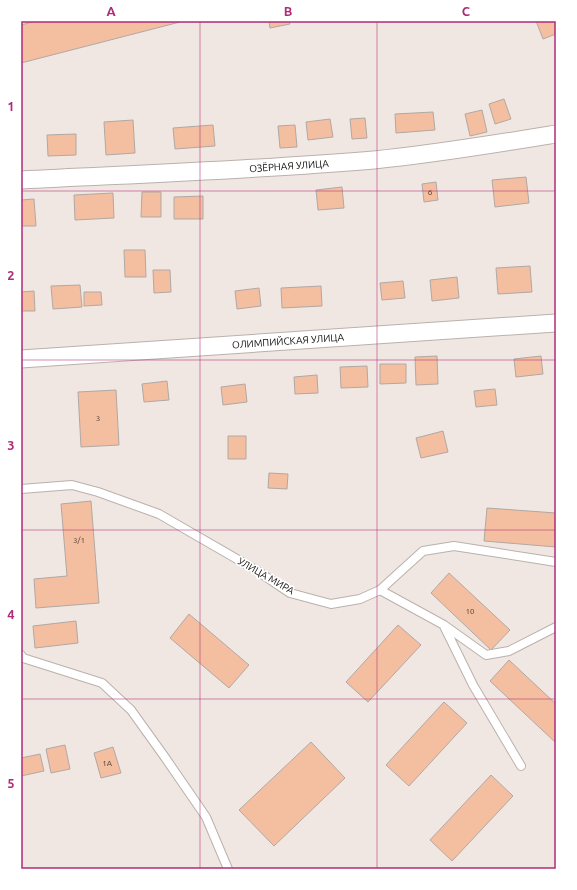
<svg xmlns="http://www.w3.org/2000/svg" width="577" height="890" font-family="Ubuntu,sans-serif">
<rect width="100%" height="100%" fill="#f1e7e2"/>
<path fill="#f4bea0" stroke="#b1a8a4" d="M36 21H180V22L21 63V25Z
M269 21H289L290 24 270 28Z
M536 21H556V34L543 39Z
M504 99 511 119 495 124 489 104Z
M482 110 487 132 470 136 465 114Z
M433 112 435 130 396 133 395 114Z
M365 118 367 138 352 139 350 119Z
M330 119 333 137 308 140 306 122Z
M133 120 135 153 106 155 104 122Z
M213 125 215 146 175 149 173 128Z
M295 125 297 147 280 148 278 126Z
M76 134V155L48 156 47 135Z
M526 177 529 203 495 207 492 180Z
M436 182 438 200 424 202 422 184Z
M342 187 344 208 318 210 316 190Z
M142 192H161V217H141Z
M113 193 114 218 75 220 74 195Z
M203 196V219H174V197Z
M34 199 36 226H21V200Z
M124 250H145L146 277H125Z
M530 266 532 292 498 294 496 268Z
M153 270H170L171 292 154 293Z
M457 277 459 298 432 301 430 280Z
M403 281 405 298 382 300 380 283Z
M80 285 82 307 53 309 51 286Z
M321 286 322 306 282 308 281 288Z
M259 288 261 306 237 309 235 291Z
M34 291 35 311H21V292Z
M84 292H101L102 305 84 306Z
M437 356 438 384 416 385 415 357Z
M541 356 543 374 516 377 514 359Z
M380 364H406V383L380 384Z
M367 366 368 387 341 388 340 367Z
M317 375 318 393 295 394 294 377Z
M167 381 169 400 144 402 142 384Z
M245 384 247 402 223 405 221 387Z
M495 389 497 405 476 407 474 391Z
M116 390 119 445 81 447 78 392Z
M443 431 448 452 421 458 416 438Z
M228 436H246V459H228Z
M269 473 288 474 287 489 268 488Z
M91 501 99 603 36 608 34 579 67 576 61 504Z
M487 508 556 513V547L484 541Z
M449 573 510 630 491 650 431 593Z
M189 614 249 665 229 688 170 638Z
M76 621 78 643 35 648 33 626Z
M398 625 421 645 368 702 346 682Z
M509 660 556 704V743L490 681Z
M444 702 467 723 409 786 386 765Z
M311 742 345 778 274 846 239 810Z
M65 745 70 769 51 773 46 749Z
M113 747 121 773 101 778 94 753Z
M40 754 44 771 21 776V758Z
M491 775 513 796 452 861 430 840Z"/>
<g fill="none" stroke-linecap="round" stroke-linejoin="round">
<g stroke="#bab1ac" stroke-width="10">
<path id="service" d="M21 489 72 485 98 492 159 514 256 570 290 593 331 604 360 599 380 590 423 551 454 546 556 562
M380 590 444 625 486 655 509 651 556 627
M444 626 473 685 521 766
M21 655 23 658 102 683 131 710 164 756 206 817 228 869"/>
</g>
<g stroke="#bab1ac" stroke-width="19">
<path id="minor" d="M21 180C139 174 256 170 374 160 435 154 495 144 556 134
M21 359 556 323"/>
</g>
<use href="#service" stroke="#fff" stroke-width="8"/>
<use href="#minor" stroke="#fff" stroke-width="17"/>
</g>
<path fill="none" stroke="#ae2c77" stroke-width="1" stroke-opacity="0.55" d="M200 21V869M377 21V869M21 191H556M21 360H556M21 530H556M21 699H556"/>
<g text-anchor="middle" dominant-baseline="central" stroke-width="3.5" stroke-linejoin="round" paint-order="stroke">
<g font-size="8" fill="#4a3a31">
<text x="430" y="192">6</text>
<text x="98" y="418">3</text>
<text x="79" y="540">3/1</text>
<text x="470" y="611">10</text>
<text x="107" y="763">1А</text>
</g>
<g font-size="10" fill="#110e0c" stroke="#fff">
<text transform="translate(289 166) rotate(-4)">ОЗЁРНАЯ УЛИЦА</text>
<text transform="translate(288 341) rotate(-4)">ОЛИМПИЙСКАЯ УЛИЦА</text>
<text transform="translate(266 576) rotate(30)">УЛИЦА МИРА</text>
</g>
</g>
<rect width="577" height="890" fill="none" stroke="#ffffff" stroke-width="44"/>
<rect x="22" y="22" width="533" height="846" fill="none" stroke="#ae2c77" stroke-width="1.5"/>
<g font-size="13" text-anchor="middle" font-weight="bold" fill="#ae2c77">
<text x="111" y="16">A</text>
<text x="288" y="16">B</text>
<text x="466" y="16">C</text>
<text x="11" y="111">1</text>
<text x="11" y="280">2</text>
<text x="11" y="450">3</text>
<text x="11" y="619">4</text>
<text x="11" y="788">5</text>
</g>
</svg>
